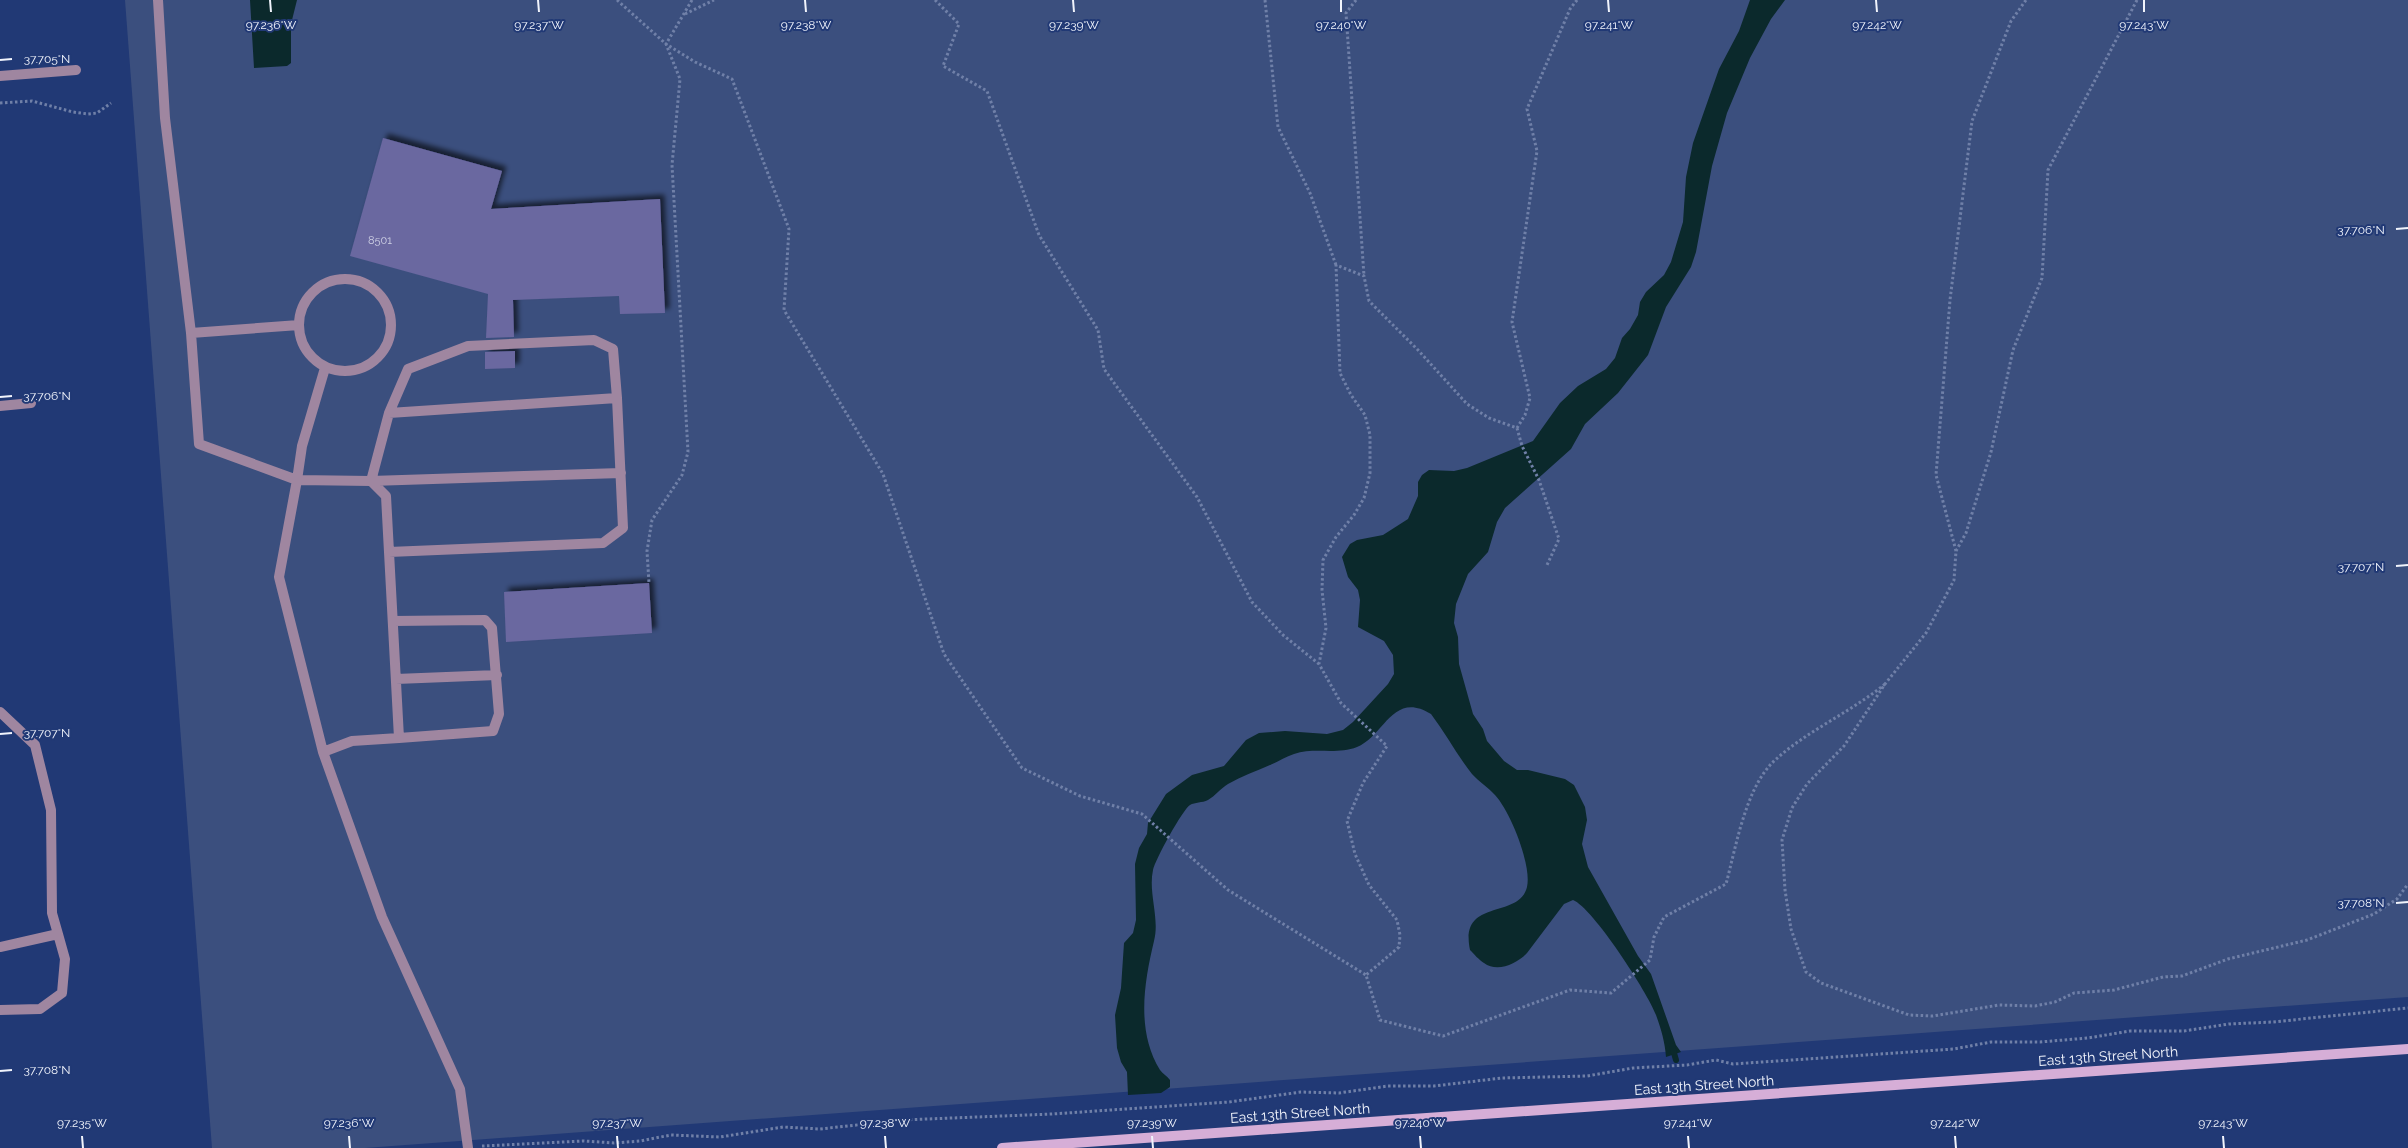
<svg xmlns="http://www.w3.org/2000/svg" width="2408" height="1148" font-family="Raleway,sans-serif">
<defs>
<filter id="shadow"><feDropShadow dx="4.5" dy="-4.5" stdDeviation="2.5" flood-color="#0009"/></filter>
</defs>
<rect width="100%" height="100%" fill="#213975"/>
<path fill="#3b4f7e" d="M125 0H2408V997L365 1148H212Z"/>
<path fill="#0b292c" d="M250 0H297L291 24V63L287 66 254 68Z
M1750 0H1785L1771 19 1750 58 1727 113 1712 166 1696 252 1691 267 1666 307 1648 355 1618 393 1585 424 1571 449 1505 508 1497 522 1488 552 1468 574 1456 604 1454 623 1458 637 1459 664 1473 714 1483 729 1487 741 1504 761 1517 770H1528L1565 779 1574 785 1585 807 1587 820 1582 844 1588 867 1638 956 1651 974 1676 1045 1681 1052 1666 1057C1665 1042 1661 1029 1656 1015 1648 993 1593 908 1573 900L1564 904 1527 953C1517 964 1497 973 1484 963 1479 960 1474 954 1470 950 1459 897 1519 920 1527 887 1532 865 1510 811 1495 795 1488 787 1479 782 1472 774 1457 755 1446 734 1431 714 1393 690 1384 736 1357 747 1337 755 1314 747 1294 754 1285 757 1278 762 1270 765 1256 771 1242 776 1228 784 1221 788 1215 796 1208 800 1202 803 1195 802 1190 805 1183 809 1155 860 1153 870 1148 893 1160 918 1154 941 1144 983 1136 1031 1160 1070 1163 1074 1167 1076 1170 1080V1087L1161 1093 1128 1095 1127 1072 1121 1062 1117 1048 1115 1015 1121 988 1124 943 1133 933 1136 920 1135 864 1139 848 1147 834 1148 823 1166 794 1192 775 1224 766 1246 740 1259 733 1285 731 1327 734 1343 730 1353 722 1388 684 1394 674 1393 655 1384 641 1358 627 1360 600 1358 590 1348 577 1342 557 1350 544 1357 540 1383 535 1408 519 1418 496V482L1422 475 1429 470 1454 471 1467 468 1533 441 1560 403 1578 386 1606 369 1615 358 1622 338 1630 329 1638 315 1640 302 1646 292 1664 275 1671 262 1683 222 1686 177 1693 143 1719 69 1739 31Z"/>
<g fill="none" stroke-linecap="round" stroke-linejoin="round">
<path stroke="#0b292c" stroke-width="6" d="M1672 1046 1676 1060"/>
</g>
<path fill="#6a67a0" filter="url(#shadow)" d="M383 138 502 171 491 209 660 199 665 313 620 314 619 296 513 300 514 337 486 338 488 294 350 256Z
M515 351V368L485 369V352Z
M649 583 652 633 506 642 504 592Z"/>
<g fill="none" stroke-linecap="round" stroke-linejoin="round">
<path stroke="#7080a8" stroke-width="3" stroke-dasharray="2.5 2.5" stroke-linecap="butt" d="M617 0 666 44 680 79 672 165 688 452 682 475 652 520 647 551 649 583
M692 0 666 44 695 62 732 79 789 229 784 310 883 474 944 654 1022 768 1080 796 1142 814 1228 890 1366 975
M935 0 959 24 943 66 987 91 1039 235 1098 330 1104 369 1197 497 1252 602 1283 635 1319 664
M1265 0 1278 127 1310 193 1336 265
M1356 0 1346 13 1364 276
M1577 0 1570 9 1527 109 1537 151 1512 322 1530 398 1525 415 1517 428 1489 418 1467 404 1418 350 1369 301 1364 276 1336 265 1340 373 1351 395 1365 415 1370 435V473L1364 498 1354 515 1336 537 1323 560 1322 590 1326 628 1319 664 1341 703 1387 746 1363 783 1347 821 1355 854 1369 885 1397 920 1400 935 1399 947 1366 975 1380 1020 1443 1036 1570 990 1611 993 1650 960 1654 937 1664 917 1726 884C1736 847 1745 791 1772 763 1804 732 1850 713 1885 684
M2137 0 2048 170 2042 278 2013 350 1991 452 1966 533 1956 551 1954 580 1926 633 1885 684 1844 746 1807 784 1792 808 1782 840 1785 890 1791 929 1806 972 1821 983 1909 1015 1933 1016 1999 1005 2035 1006 2055 1002 2074 993 2114 990 2163 977 2182 976 2228 959 2307 940 2374 914 2397 899 2408 884
M685 14 714 0
M0 103 32 101 73 112 88 114 97 113 111 103
M1517 428 1522 446 1539 480 1559 539 1547 565
M1956 551 1936 475 1950 300 1972 121 2011 21 2026 0
M482 1146 584 1141 614 1143 640 1141 671 1135 720 1137 783 1127 820 1129 902 1120 1052 1114 1229 1102 1301 1092 1339 1093 1388 1086H1434L1502 1078 1587 1076 1633 1068 1687 1065 1716 1060 1733 1064 1954 1049 1991 1042H2040L2088 1038 2130 1031H2184L2229 1024 2273 1022 2408 1008"/>
<path stroke="#9f86a0" stroke-width="10" d="M158 0 165 118 191 333 199 444 297 480 279 577 323 752 382 917 460 1089 468 1148
M299 325a46 46 0 1 1 92 0a46 46 0 1 1-92 0Z
M191 333 299 325
M325 368 302 446 297 480 371 481 389 413 408 369 468 346 594 340 613 349 617 398
M371 481 621 473
M371 481 386 496 389 552
M393 621 485 620 492 628 499 714 493 731 399 738
M396 679 497 675
M323 752 352 741 399 738 389 552 603 543 623 528 617 398 389 413"/>
<path stroke="#9f86a0" stroke-width="10" d="M0 76 76 70
M0 406 31 403
M0 712 35 745 51 810 52 913 58 934
M0 947 58 934 65 959 62 993 40 1009 0 1010"/>
<path stroke="#d6aed7" stroke-width="10" d="M1002 1148 2408 1049"/>
</g>
<path fill="none" stroke="#f1f4fc" stroke-width="2" d="M270 0 271 12M538 0 539 12M805 0 806 12M1073 0 1074 12M1341 0V12M1608 0 1609 12M1876 0 1877 12M2144 0V12M0 60 12 59M2396 229 2408 228M0 397 12 396M2396 566 2408 565M0 734 12 733M2396 903 2408 902M0 1071 12 1070M82 1136 83 1148M349 1136 350 1148M617 1136 618 1148M885 1136 886 1148M1152 1136 1153 1148M1420 1136 1421 1148M1688 1136 1689 1148M1955 1136 1956 1148M2223 1136 2224 1148"/>
<g text-anchor="middle" dominant-baseline="central" stroke-width="4" stroke-linejoin="round" paint-order="stroke">
<g font-size="11" fill="#cfd1e5">
<text x="380" y="240">8501</text>
</g>
<g font-size="14" fill="#f1f4fc" stroke="#213975">
<text transform="translate(2108 1056) rotate(-4)">East 13th Street North</text>
<text transform="translate(1704 1085) rotate(-4)">East 13th Street North</text>
<text transform="translate(1300 1113) rotate(-4)">East 13th Street North</text>
</g>
</g>
<g font-size="12" text-anchor="middle" fill="#f1f4fc" stroke="#213975" stroke-width="4" stroke-linejoin="round" paint-order="stroke">
<text x="271" y="29">97.236°W</text>
<text x="539" y="29">97.237°W</text>
<text x="806" y="29">97.238°W</text>
<text x="1074" y="29">97.239°W</text>
<text x="1341" y="29">97.240°W</text>
<text x="1609" y="29">97.241°W</text>
<text x="1877" y="29">97.242°W</text>
<text x="2144" y="29">97.243°W</text>
<text x="47" y="63">37.705°N</text>
<text x="2361" y="234">37.706°N</text>
<text x="47" y="400">37.706°N</text>
<text x="2361" y="571">37.707°N</text>
<text x="47" y="737">37.707°N</text>
<text x="2361" y="907">37.708°N</text>
<text x="47" y="1074">37.708°N</text>
<text x="82" y="1127">97.235°W</text>
<text x="349" y="1127">97.236°W</text>
<text x="617" y="1127">97.237°W</text>
<text x="885" y="1127">97.238°W</text>
<text x="1152" y="1127">97.239°W</text>
<text x="1420" y="1127">97.240°W</text>
<text x="1688" y="1127">97.241°W</text>
<text x="1955" y="1127">97.242°W</text>
<text x="2223" y="1127">97.243°W</text>
</g>
</svg>
